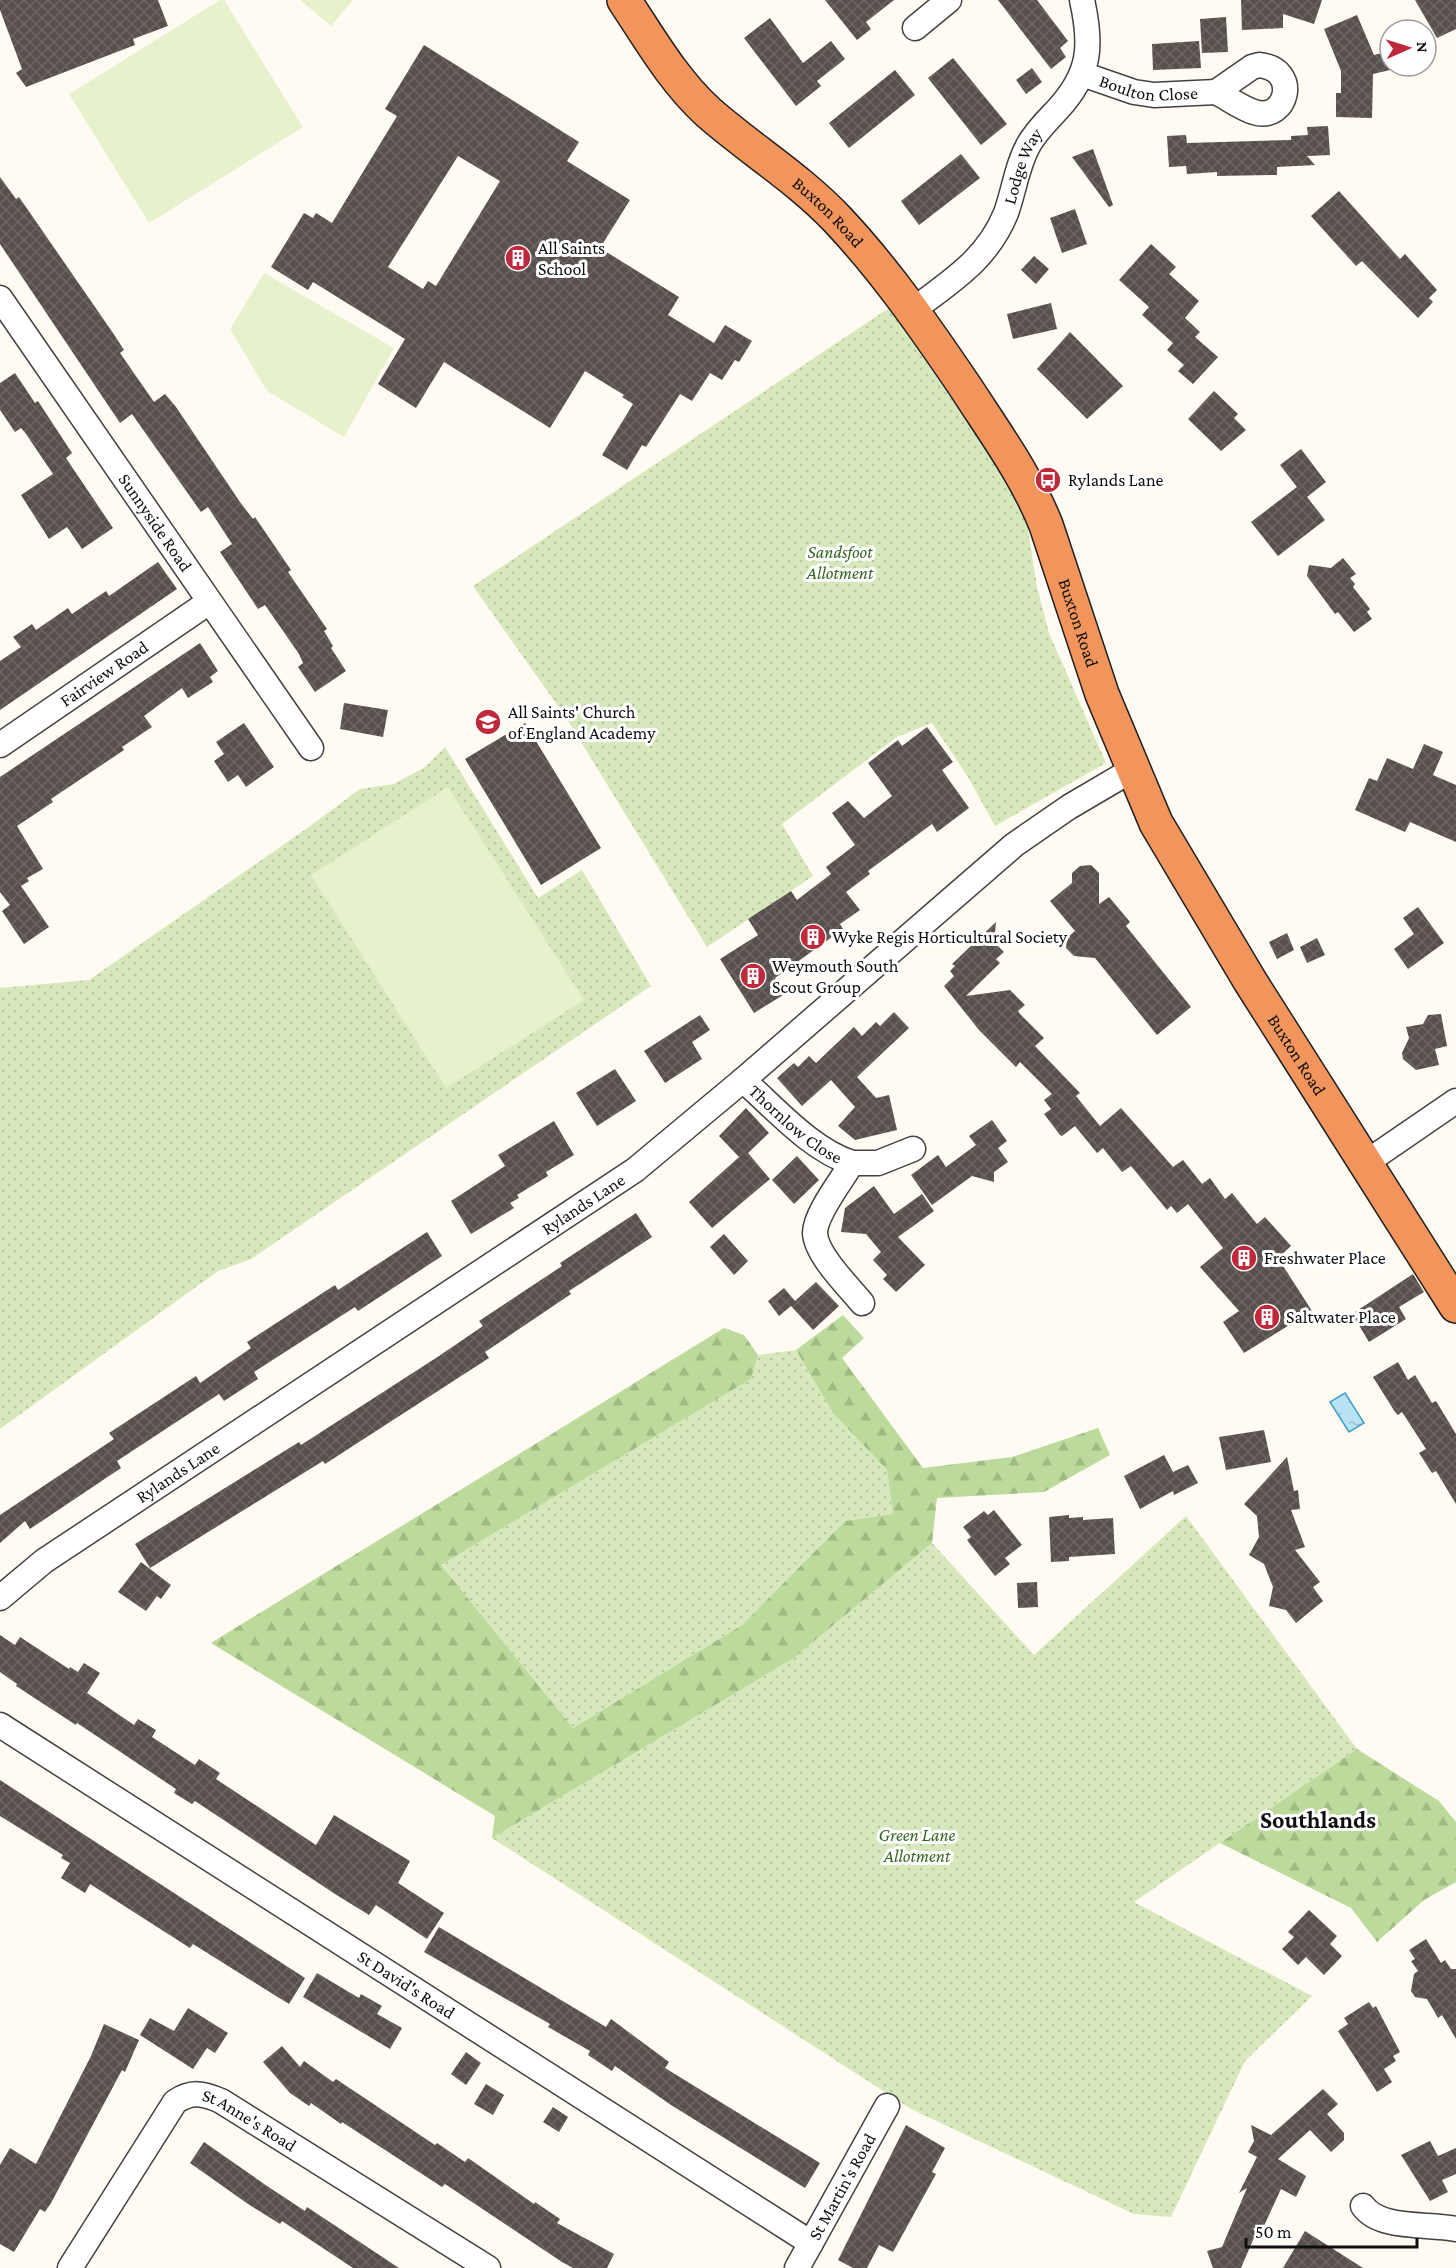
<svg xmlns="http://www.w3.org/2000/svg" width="1456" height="2268" font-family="'Crimson Pro',serif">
<defs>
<pattern id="green-dots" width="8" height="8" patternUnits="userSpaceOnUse" patternTransform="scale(1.5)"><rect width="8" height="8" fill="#d7e9bc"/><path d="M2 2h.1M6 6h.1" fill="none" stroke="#b7c7a0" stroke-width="1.8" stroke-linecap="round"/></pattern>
<pattern id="forest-firs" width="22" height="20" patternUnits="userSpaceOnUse" patternTransform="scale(1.5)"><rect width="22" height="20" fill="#bcda9b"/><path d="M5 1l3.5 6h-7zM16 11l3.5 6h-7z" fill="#a0ba84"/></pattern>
<pattern id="water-ripples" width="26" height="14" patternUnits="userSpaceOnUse" patternTransform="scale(1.5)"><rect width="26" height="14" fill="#b8e3f5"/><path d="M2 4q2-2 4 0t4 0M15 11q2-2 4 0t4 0" fill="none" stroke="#9dc2d1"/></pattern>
<pattern id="building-cross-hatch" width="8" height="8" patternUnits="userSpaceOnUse" patternTransform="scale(1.5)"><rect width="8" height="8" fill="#58504c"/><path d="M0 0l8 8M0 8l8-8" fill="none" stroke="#6b6561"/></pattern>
</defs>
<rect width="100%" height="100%" fill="#fffbf2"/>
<path fill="url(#green-dots)" d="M889 308 1024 504 1037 587 1049 633 1106 763 995 826 968 777 932 723 897 737 782 824 813 876 707 947 565 716 473 586Z
M445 747 538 898 582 870 651 986 251 1259 218 1271 0 1429V988L89 980 306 829 360 789 394 784 425 767Z
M796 1350 833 1413 887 1470 893 1514 845 1521 742 1625 573 1728 441 1565 751 1379 758 1355Z
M1186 1516 1357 1749 1134 1902 1312 1996 1245 2061 1171 2217 1134 2214 911 2109 492 1838 794 1658 932 1543 1034 1655Z"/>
<path fill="url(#forest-firs)" d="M843 1315 864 1338 842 1358 923 1468 1012 1457 1098 1428 1110 1455 1044 1492 937 1498 932 1543 794 1658 492 1838 495 1816 211 1643 724 1328 744 1335 758 1355 751 1379 441 1565 573 1728 742 1625 845 1521 893 1514 887 1470 833 1413 796 1350Z
M1357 1749 1439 1801 1456 1822V1882L1424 1900 1377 1942 1351 1908 1220 1843Z"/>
<path fill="#e7f1cd" d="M220 0H224L303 127 149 223 69 94Z
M300 0H353L331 26Z
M264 273 394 348 344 437 267 391 230 329Z
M448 787 584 1000 446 1088 311 875Z"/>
<path fill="url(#water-ripples)" stroke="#409fcb" stroke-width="1.5" d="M1345 1393 1364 1423 1349 1432 1330 1402Z"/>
<path fill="url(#building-cross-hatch)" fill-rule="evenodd" d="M0 0H158L168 26 133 39 135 45 26 87 16 73 22 69 0 10Z
M825 0H894L866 22 871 29 857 40Z
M998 0H1037L1068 41 1060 48 1066 57 1051 69Z
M1241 0H1322L1314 24 1283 14V28L1242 30Z
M1415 0H1456V29L1437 38Z
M1357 15 1374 55 1390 51V70L1373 74 1372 118 1336 117V93H1341V71L1324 29Z
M1226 17 1228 52 1202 53 1200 19Z
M770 18 803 63 831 41 845 59 817 81 821 86 796 106 744 38Z
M1199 41 1201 68 1153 70 1152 44Z
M424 45 579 142 567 161 630 200 600 248 679 297 668 315 714 343 725 325 752 341 739 362 735 360 722 380 710 373 692 401 680 394 646 447 642 445 627 470 602 455 633 404 622 397 624 395 585 371 550 428 444 362 416 408 378 384 405 339 313 282 308 290 271 267 304 213 313 218 316 213 332 223 397 116 385 109ZM458 156 500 181 436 286 428 281 423 289 388 267Z
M953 58 1007 124 981 145 928 78Z
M1032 68 1042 82 1026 94 1016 80Z
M895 70 915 95 849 148 829 123Z
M1328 126 1330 155 1307 156 1315 165 1277 167V175L1217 176V172L1187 174 1186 166 1169 167 1167 136 1186 135 1187 143 1291 140V136L1308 135 1307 127Z
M1093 149 1113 205 1109 207 1072 157Z
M961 154 980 178 919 225 901 201Z
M0 177 16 199 19 197 113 333 124 350 120 353 154 402 165 394 176 407 240 502 253 519 255 517 291 570 288 572 327 629 324 631 333 646 331 648 346 671 315 692 298 667 303 663 299 654 265 605 258 609 220 552 232 544 208 507 201 512 132 414 120 423 0 244Z
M1339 191 1400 259 1405 254 1437 290 1429 298 1433 302 1418 318 1362 261 1356 266 1311 216Z
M1075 209 1087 244 1062 253 1050 218Z
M1151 244 1176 267 1169 274 1199 301 1185 318 1200 332 1195 337 1218 357 1193 384 1178 371 1184 365 1167 350 1173 343 1142 315 1149 307 1119 280Z
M1034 256 1049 269 1036 284 1021 270Z
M1051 303 1057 329 1013 339 1007 314Z
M1070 332 1123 386 1087 419 1037 369Z
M15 373 35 403 38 401 72 453 66 458 113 528 82 549 67 527 49 539 21 495 53 474 26 434 21 428 15 432 0 410V383Z
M1214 391 1238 414 1234 418 1246 430 1221 451 1188 419Z
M1301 449 1326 482 1307 497 1325 520 1278 556 1251 522 1297 487 1280 465Z
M1343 558 1356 574 1350 578 1355 584 1353 587 1370 609 1367 612 1372 619 1354 632 1338 612 1335 614 1307 576 1309 565 1331 568Z
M158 562 177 589 0 710V661L21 647 13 637 32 624 36 630 68 608 72 614 106 591 109 596Z
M200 643 218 671 210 677 213 682 188 698 182 688 144 716 152 727 122 747 124 750 51 799 53 802 17 826 43 869 27 878 29 881 21 886 49 927 24 944 2 911 10 905 0 892V777Z
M344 703 388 710 383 737 340 729Z
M244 723 274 767 246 787 238 775 228 782 214 761 224 754 216 742Z
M525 723 601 848 541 885 465 759Z
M927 727 953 762 942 770 969 808 937 832 932 824 868 871 870 874 846 892 860 910 840 924 843 929 775 978 785 994 754 1013 720 959 758 935 748 919 791 891 797 900 831 874 826 867 855 845 832 813 848 801 864 818 892 796 868 763 898 740 902 746Z
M1424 744 1443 752 1433 775 1456 785V842L1410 822 1405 832 1355 810 1369 778 1377 781 1387 758 1413 769Z
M1091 865 1099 873V904L1109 897 1130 922 1126 926 1191 1007 1157 1035 1095 958 1074 956 1066 948 1067 938 1075 931 1050 901 1072 883V873L1080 866Z
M1418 907 1444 943 1408 969 1394 949 1414 934 1403 918Z
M996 922 994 942 1004 952 996 959 1000 963 966 996 1010 990 1025 1005 1018 1011 1020 1014 1044 1038 1035 1046 1080 1093 1076 1096 1100 1126 1121 1108 1173 1167 1183 1160 1202 1184 1210 1178 1225 1199 1232 1193 1257 1224 1265 1217 1291 1246 1278 1258 1312 1311 1244 1353 1223 1322 1239 1311 1200 1267 1223 1248 1188 1204 1177 1213 1171 1206 1167 1210 1131 1166 1122 1172 1103 1148 1097 1153 1075 1126 1062 1136 1060 1135 1044 1114 1051 1109 1044 1100 1052 1094 1020 1062 1016 1067 979 1030 944 986 954 976 950 971 955 966 952 964Z
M1287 933 1294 950 1277 959 1269 942Z
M1317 938 1325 955 1307 963 1300 947Z
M894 1012 909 1028 857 1077 876 1098 889 1095 897 1130 855 1140 838 1126 855 1107 831 1080 802 1106 777 1078 794 1063 798 1067 809 1056 816 1063 854 1027 862 1036 876 1022 880 1026Z
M1441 1014 1447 1046 1435 1049 1439 1065 1416 1070 1403 1059 1402 1053 1409 1038 1406 1027 1423 1024 1428 1015Z
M700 1015 710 1030 692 1042 702 1059 665 1083 644 1051Z
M615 1069 636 1101 597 1126 576 1093Z
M746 1108 769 1133 748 1153 770 1179 712 1228 689 1202 739 1157 719 1136Z
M992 1120 1007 1141 998 1148 1008 1162 994 1172V1182L972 1176 932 1205 911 1175 938 1155 946 1167 976 1145 969 1136Z
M554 1121 574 1155 546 1172 548 1176 517 1195 519 1198 510 1203 514 1208 471 1234 451 1201 505 1166 498 1155Z
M797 1156 819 1180 794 1204 772 1180Z
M874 1186 894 1214 922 1194 934 1211 898 1237 925 1265 896 1292 883 1279 887 1275 873 1260 881 1252 866 1234 841 1232 845 1208Z
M636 1213 652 1237 569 1291 571 1294 485 1352 489 1358 325 1464 323 1461 150 1568 135 1544 299 1442 301 1445 439 1356 483 1326 479 1321 562 1266 560 1263Z
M427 1232 442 1256 358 1311 355 1307 254 1372 258 1379 224 1401 219 1394 117 1461 121 1468 30 1529 25 1521 0 1543V1515L114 1439 109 1433 196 1376 200 1383 251 1348 247 1342 335 1285 338 1290Z
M724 1234 748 1261 734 1275 710 1247Z
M1413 1274 1424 1292 1399 1307 1406 1319 1369 1342 1354 1317 1357 1314 1355 1312Z
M816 1282 839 1306 813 1330 791 1306 779 1316 768 1301 784 1288 795 1301Z
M1398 1362 1408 1380 1415 1375 1432 1403 1436 1401 1456 1434V1504L1436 1471 1432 1473 1419 1453 1426 1449 1402 1412 1398 1415 1395 1412 1373 1377Z
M1264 1430 1271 1462 1226 1470 1219 1437Z
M1164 1455 1173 1472 1188 1465 1198 1483 1174 1495 1173 1491 1140 1509 1124 1476Z
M1287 1457 1294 1491 1298 1490 1300 1509 1291 1510 1305 1547 1295 1550 1320 1582 1313 1587 1323 1601 1296 1623 1286 1610 1269 1606 1273 1587 1264 1564 1249 1555 1259 1537 1257 1516 1244 1504Z
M994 1510 1022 1545 1005 1558 1010 1564 995 1576 967 1540 971 1537 963 1527 984 1511 988 1515Z
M1069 1515V1518L1083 1517V1520L1113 1518 1115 1554 1069 1557V1561L1051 1562 1049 1517Z
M141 1562 171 1585 161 1599 157 1596 146 1611 118 1592Z
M1037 1582 1038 1607 1018 1608 1017 1583Z
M0 1635 15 1645 20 1637 69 1669 70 1667 78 1672 84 1663 100 1673 87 1693 134 1725 138 1719 156 1730 152 1737 195 1765 199 1759 220 1773 216 1779 316 1845 334 1815 410 1861 398 1883 444 1913 427 1939 376 1905 369 1915 335 1894 195 1801 192 1804 174 1793 176 1789 77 1723 76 1725 16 1686 17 1684 0 1672Z
M0 1780 305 1978 289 2004 193 1944 190 1948 90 1884 85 1893 61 1878 70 1863 61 1858 63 1855 0 1816Z
M1309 1910 1337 1936 1330 1944 1342 1956 1324 1975 1306 1957 1298 1965 1282 1949 1294 1937 1288 1932Z
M439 1927 606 2027 611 2019 669 2062 665 2068 820 2163 805 2188 671 2105 615 2066 612 2071 588 2055 590 2051 548 2027 550 2024 424 1952Z
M1426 1939 1441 1963 1445 1960 1451 1969H1456V2039L1442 2015 1438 2018 1427 1999 1415 1997 1411 1991 1414 1974 1418 1971 1411 1961 1415 1959 1409 1950Z
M317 1973 359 1998 361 1994 382 2006 377 2014 402 2028 390 2049 303 1997Z
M1369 2002 1373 2008 1376 2006 1400 2052 1393 2056 1396 2061 1384 2069 1392 2082 1377 2092 1338 2031 1348 2024 1344 2018Z
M188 2008 228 2033 215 2053 207 2048 193 2069 140 2035 150 2018 174 2031Z
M104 2024 139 2040 125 2072 122 2070 51 2203 45 2212 40 2209 14 2252 0 2244V2165L10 2148 36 2164 91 2056Z
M282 2046 300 2067 304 2061 333 2082 336 2079 435 2145 437 2143 465 2162 468 2158 534 2204 535 2202 560 2219 557 2223 614 2254 607 2268H573L562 2262 445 2184 442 2187 342 2122 341 2124 311 2103 309 2106 290 2093 263 2062Z
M466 2052 481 2063 466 2085 451 2074Z
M486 2084 504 2095 493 2115 474 2104Z
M1323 2089 1338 2104 1327 2114 1344 2133V2140L1331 2152 1310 2130 1278 2159 1306 2176 1296 2197 1281 2189 1263 2228 1259 2226 1241 2268H1213L1207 2251 1222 2247 1247 2188 1239 2193 1257 2157 1248 2152 1254 2141 1251 2125 1271 2135Z
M553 2107 568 2117 559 2132 543 2122Z
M906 2125 945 2148 932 2172 936 2174 893 2252 879 2245 867 2268H853L838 2260Z
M1430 2141 1438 2156 1456 2148V2174L1442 2180 1448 2192 1430 2201 1401 2155Z
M204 2142 267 2186 305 2211 307 2207 399 2268H353L282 2221 280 2224 248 2204 190 2163Z
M1305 2231 1363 2268H1283Z"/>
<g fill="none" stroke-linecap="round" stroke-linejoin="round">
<g stroke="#424242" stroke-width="27">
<g id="street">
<path d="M915 28 949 0"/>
<path d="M1259 65C1301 69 1287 123 1254 112 1241 108 1228 98 1216 92L1252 67Z"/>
<path id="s1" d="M1082 74 1134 92 1154 95 1216 92"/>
<path id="s2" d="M0 298 311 748"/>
<path id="s3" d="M913 310C951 281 987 260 1006 213 1014 191 1017 165 1029 144 1037 130 1047 121 1058 109 1091 73 1092 45 1082 0"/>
<path id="s4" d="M0 745 209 602"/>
<path id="s5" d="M743 1080C776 1109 810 1149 852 1163"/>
<path d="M1364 1164 1456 1101"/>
<path d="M862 1303C849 1287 816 1255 815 1233 815 1214 842 1180 852 1163H878L913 1149"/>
<path id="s6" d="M0 1598 44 1561 635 1170 743 1080 1014 845 1069 807 1132 770"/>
<path id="s7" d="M0 1725 811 2243"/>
<path d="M1363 2206C1380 2230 1428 2223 1456 2229"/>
<path id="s8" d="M70 2268 175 2102C191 2091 203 2093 221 2101L488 2268"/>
<path id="s9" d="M797 2268 887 2106"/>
</g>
</g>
<g stroke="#202020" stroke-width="36">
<g id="highway">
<path id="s10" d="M624 0C650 39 673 80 708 112 750 149 798 178 837 219 886 271 926 329 966 388 995 433 1026 475 1046 525L1102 694 1156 823 1250 981 1456 1306"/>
</g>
</g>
<use href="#street" stroke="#fff" stroke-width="24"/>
<use href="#highway" stroke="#f1955d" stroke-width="33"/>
</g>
<defs>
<g id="building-disc" transform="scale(1.35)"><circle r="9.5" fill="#be293c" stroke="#fff"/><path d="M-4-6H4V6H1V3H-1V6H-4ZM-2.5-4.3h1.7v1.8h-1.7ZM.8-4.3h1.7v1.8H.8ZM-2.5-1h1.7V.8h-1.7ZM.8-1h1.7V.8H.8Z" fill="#fff"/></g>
<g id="bus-disc" transform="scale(1.35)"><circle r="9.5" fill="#be293c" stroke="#fff"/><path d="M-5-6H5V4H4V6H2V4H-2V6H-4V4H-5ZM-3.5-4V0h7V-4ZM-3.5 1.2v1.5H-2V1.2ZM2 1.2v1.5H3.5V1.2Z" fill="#fff"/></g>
<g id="school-disc" transform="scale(1.35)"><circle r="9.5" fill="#be293c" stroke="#fff"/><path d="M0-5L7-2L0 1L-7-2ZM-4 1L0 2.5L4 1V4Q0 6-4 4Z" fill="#fff"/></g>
</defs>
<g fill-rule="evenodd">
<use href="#building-disc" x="518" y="258"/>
<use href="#bus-disc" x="1048" y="480"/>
<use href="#school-disc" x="488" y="722"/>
<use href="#building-disc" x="813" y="937"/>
<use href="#building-disc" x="753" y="976"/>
<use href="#building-disc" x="1244" y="1258"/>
<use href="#building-disc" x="1267" y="1317"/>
</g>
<g text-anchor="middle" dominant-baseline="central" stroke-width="6" stroke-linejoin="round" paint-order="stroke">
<g font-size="18" fill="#0f0f0f" stroke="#fff">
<text stroke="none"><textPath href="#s1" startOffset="69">Boulton Close</textPath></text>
<text stroke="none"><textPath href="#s3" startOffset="186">Lodge Way</textPath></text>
<text stroke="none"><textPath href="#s10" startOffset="297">Buxton Road</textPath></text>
<text stroke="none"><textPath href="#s2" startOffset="273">Sunnyside Road</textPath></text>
<text stroke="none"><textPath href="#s10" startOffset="783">Buxton Road</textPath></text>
<text stroke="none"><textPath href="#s4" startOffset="126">Fairview Road</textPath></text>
<text stroke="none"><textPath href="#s10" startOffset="1269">Buxton Road</textPath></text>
<text stroke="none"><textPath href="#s5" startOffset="69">Thornlow Close</textPath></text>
<text stroke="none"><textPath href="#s6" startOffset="704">Rylands Lane</textPath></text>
<text stroke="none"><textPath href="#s6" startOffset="218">Rylands Lane</textPath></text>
<text stroke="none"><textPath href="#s7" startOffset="482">St David's Road</textPath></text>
<text stroke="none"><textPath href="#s8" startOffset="279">St Anne's Road</textPath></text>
<text stroke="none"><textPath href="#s9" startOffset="93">St Martin's Road</textPath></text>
</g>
<g font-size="18" fill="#0f0f0f" stroke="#fff" text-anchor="start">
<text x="538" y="248">All Saints<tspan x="538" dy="21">School</tspan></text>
<text x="1068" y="480">Rylands Lane</text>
<text x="508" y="712">All Saints' Church<tspan x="508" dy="21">of England Academy</tspan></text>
<text x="832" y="937">Wyke Regis Horticultural Society</text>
<text x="772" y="966">Weymouth South<tspan x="772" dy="21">Scout Group</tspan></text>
<text x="1264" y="1258">Freshwater Place</text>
<text x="1286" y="1317">Saltwater Place</text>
</g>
<g font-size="18" font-style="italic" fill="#356720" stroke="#fff">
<text x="840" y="552">Sandsfoot<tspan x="840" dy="21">Allotment</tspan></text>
<text x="917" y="1835">Green Lane<tspan x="917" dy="21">Allotment</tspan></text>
</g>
<g font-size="24" font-weight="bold" fill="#0f0f0f" stroke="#fff">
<text x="1318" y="1819">Southlands</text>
</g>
</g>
<g transform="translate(1408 48) rotate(87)"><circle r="28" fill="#ffffff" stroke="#9f9f9f" stroke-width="1.5"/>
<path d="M0-4.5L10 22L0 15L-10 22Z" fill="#be293c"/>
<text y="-9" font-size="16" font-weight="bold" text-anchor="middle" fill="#0f0f0f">N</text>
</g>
<path d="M1246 2238v9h171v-9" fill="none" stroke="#0f0f0f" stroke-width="3"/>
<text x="1255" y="2238" font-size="18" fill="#0f0f0f" stroke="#ffffff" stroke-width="4.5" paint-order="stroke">50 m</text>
</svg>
